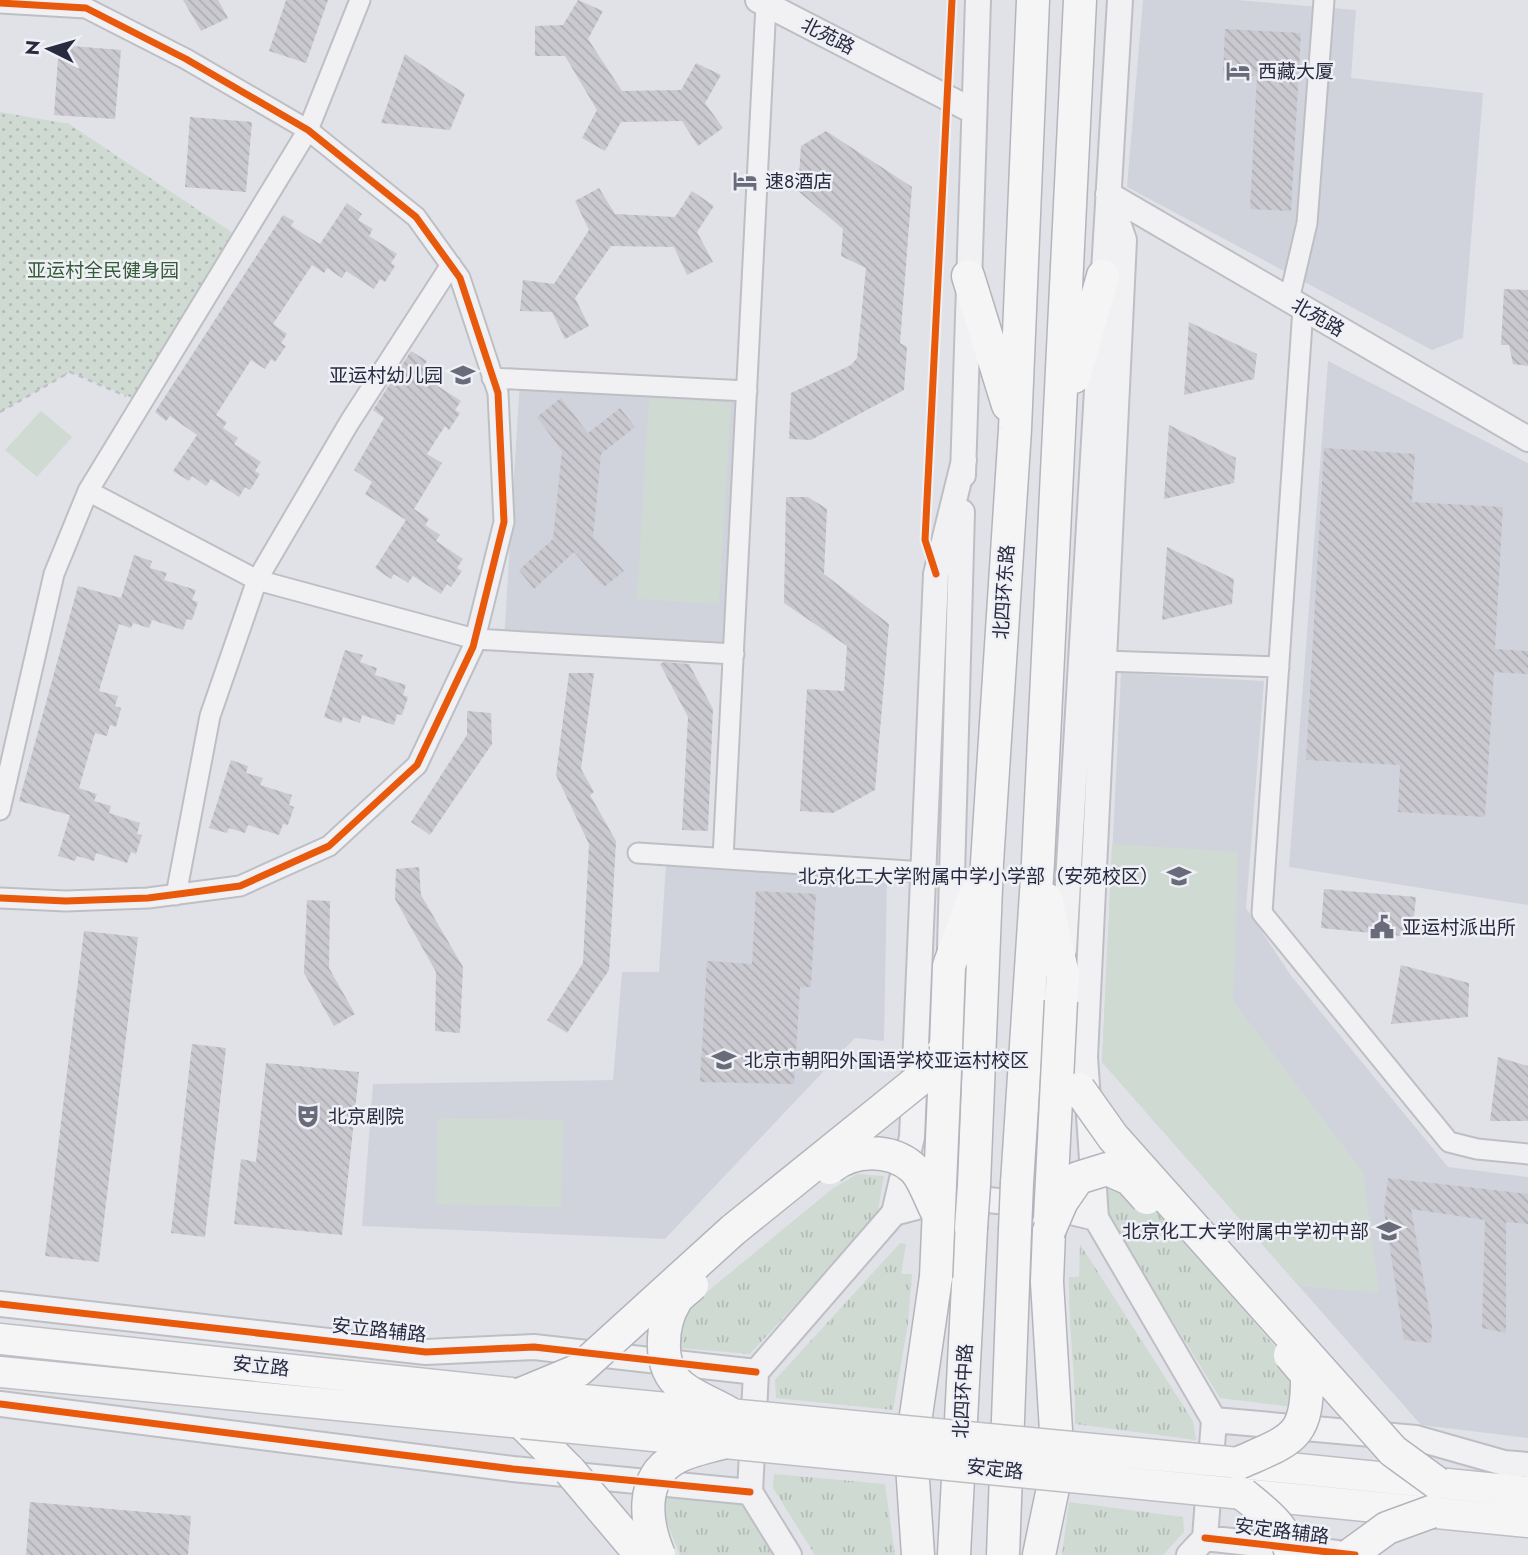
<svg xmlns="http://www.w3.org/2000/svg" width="1528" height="1555" font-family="Jost,'Noto Sans SC',sans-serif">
<defs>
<pattern id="grass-tufts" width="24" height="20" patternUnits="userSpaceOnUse" patternTransform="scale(1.75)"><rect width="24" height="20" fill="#cfdad2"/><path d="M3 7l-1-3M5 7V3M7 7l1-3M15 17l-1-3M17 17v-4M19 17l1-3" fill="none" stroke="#b2bbb5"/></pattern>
<pattern id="park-dots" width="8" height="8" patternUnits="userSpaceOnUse" patternTransform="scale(1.75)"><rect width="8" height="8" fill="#cfdad2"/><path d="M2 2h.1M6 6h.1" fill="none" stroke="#b2bbb5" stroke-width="1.8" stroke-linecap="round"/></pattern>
<pattern id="building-back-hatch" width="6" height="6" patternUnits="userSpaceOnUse" patternTransform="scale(1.75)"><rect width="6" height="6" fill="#c9c9cf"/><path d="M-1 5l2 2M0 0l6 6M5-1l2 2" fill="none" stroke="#adadb3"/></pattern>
</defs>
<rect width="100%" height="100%" fill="#e1e2e7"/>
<path fill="#d1d3dc" d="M1143 0H1238L1356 10 1351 78 1483 93 1463 338 1432 350 1127 187Z
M1328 361 1528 463V905L1289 867Z
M520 379 747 391 734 654 504 641Z
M1121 673 1264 681 1246 908 1292 977 1448 1167 1528 1177V1438L1421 1425 1102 1062Z
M666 864 887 879 884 1041 855 1038 665 1239 362 1226 373 1084 613 1080 622 972H659Z"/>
<path fill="url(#grass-tufts)" d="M857 1174 884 1176 877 1216 750 1354 679 1348C679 1325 686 1312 702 1296L832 1189Z
M1097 1181 1140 1190 1278 1350 1294 1383 1293 1407 1220 1398 1098 1199Z
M900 1243 906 1244 901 1274H912L908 1324 893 1410 776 1398 775 1380Z
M1080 1244 1193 1421 1196 1440 1075 1424C1076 1374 1068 1327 1069 1277H1079Z
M774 1474 885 1484 895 1555H815L773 1488Z
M666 1497 742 1505 775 1555H680L665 1518Z
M1069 1502 1183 1517 1184 1532 1163 1555H1062Z"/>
<path fill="url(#park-dots)" d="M0 112 69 124 242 239 142 402 70 372 0 412Z"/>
<path fill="#cfdad2" d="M649 398 731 403 719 604 637 599Z
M41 411 72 437 37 477 5 450Z
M1112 844 1238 852 1233 1001 1363 1172 1379 1293 1299 1286 1102 1062Z
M438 1118 563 1120 561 1207 436 1204Z"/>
<path fill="url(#building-back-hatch)" d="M183 0H218L228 18 201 31Z
M286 0H328L306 63 269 51Z
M578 0 603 11 588 39 622 91 681 90 696 63 721 75 705 103 723 128 698 146 682 121 621 122 605 151 582 138 597 110 565 56H535V26L563 25Z
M1225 29 1301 33 1291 211 1250 209 1257 76 1223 74Z
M59 45 121 50 115 119 54 115Z
M405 54 465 94 450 130 381 123Z
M190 117 252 122 246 192 185 187Z
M826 131 912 187 900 343 907 347 904 390 811 440 789 439 791 393 851 365 857 358 866 268 841 256 843 229 798 191 801 146Z
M599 188 615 214 675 217 692 191 714 206 697 232 713 262 687 275 674 247 611 246 575 298 589 326 565 339 552 312 520 311 523 280 554 284 589 230 575 201Z
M347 203 362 214 358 220 373 229 369 236 397 254 391 263 395 266 385 282 380 279 374 289 346 271 342 278 327 268 324 273 312 265 273 324 287 334 281 343 286 346 275 362 271 359 265 369 251 360 216 415 227 422 223 428 238 438 234 444 261 462 255 471 260 474 250 490 245 487 239 497 211 479 206 486 192 476 189 481 173 471 197 435 170 416 166 421 155 412 283 215 294 221 291 226 320 244Z
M1504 289 1528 290V366L1513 364 1509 345H1501Z
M1189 322 1257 354 1254 379 1184 395Z
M411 351 427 361 423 367 437 377 433 383 461 401 455 410 460 413 449 430 445 426 427 454 442 463 414 509 429 519 425 525 440 535 436 541 463 559 457 568 462 571 451 587 447 584 441 594 413 576 408 583 394 574 391 579 375 568 406 520 365 494 372 482 354 470 384 418 373 410Z
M561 398 588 433 620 408 635 427 601 454 593 537 624 571 604 587 574 552 534 589 519 570 553 539 562 451 537 417Z
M1169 425 1236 458 1234 483 1164 499Z
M1324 448 1415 454 1412 502 1503 507 1495 649 1528 651V674L1494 672 1485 817 1398 812 1400 765 1306 760Z
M786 497H808L827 509 824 574 889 624 875 790 833 813 800 811 807 689 844 691 847 646 784 603Z
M1167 547 1234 579 1232 604 1162 620Z
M134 555 152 561 150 568 167 573 164 580 196 590 192 600 198 602 192 620 187 619 183 630 152 620 149 628 133 623 131 628 119 624 99 691 118 696 115 706 121 708 116 727 110 725 107 736 95 733 79 788 97 794 94 801 111 806 109 813 140 823 137 834 142 835 136 854 131 852 127 863 96 853 94 861 77 856 75 861 58 856 70 815 19 801 78 586 121 598Z
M345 650 363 655 360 662 377 668 375 675 406 685 403 695 408 697 402 715 397 714 394 725 362 715 360 723 343 717 341 723 324 717Z
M664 662 689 664 713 709 708 831 682 830 688 717 660 664Z
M569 673H594L581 769 594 792 590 795 616 841 609 970 567 1033 547 1020 583 963 589 844 556 775Z
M467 711 491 713 492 744 430 835 411 822 467 735Z
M231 760 248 766 246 773 263 778 260 785 292 795 289 805 294 807 288 825 283 824 279 835 248 825 245 833 229 828 227 833 209 828Z
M419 867 421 895 463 967 460 1033 435 1031 436 972 395 899 396 869Z
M1324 889 1416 897 1412 937 1321 928Z
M756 891 816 894 811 987H800L794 1084 700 1082 707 961 752 964Z
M307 900 330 901 329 968 355 1014 334 1026 304 973Z
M84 931 138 937 99 1262 45 1256Z
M1401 965 1469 983 1468 1017 1391 1024Z
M192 1044 226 1048 205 1237 171 1233Z
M1498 1057 1528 1066V1121H1490Z
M266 1063 359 1072 342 1235 234 1224 241 1159 256 1162Z
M1388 1178 1528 1194V1224L1506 1222V1333L1482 1328 1485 1220 1411 1209 1432 1326 1431 1343 1404 1340 1384 1210Z
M30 1502 191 1516 188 1555H26Z"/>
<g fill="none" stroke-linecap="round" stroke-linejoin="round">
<g stroke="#bebfc4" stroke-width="23">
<path id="minor" d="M0 3 86 8 186 59 308 130 416 217 460 278 498 393 504 522 473 647 417 765 329 846 240 886 148 898 66 901 0 898
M1289 300 1307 223 1324 0
M1303 308 1262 913 1449 1142 1477 1149 1528 1154
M492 378 747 391
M88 491 257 580 475 639 734 654
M1104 661 1279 667
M0 810 54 574 88 491 308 130 360 0
M638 853 924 872
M723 858 766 4
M176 895 210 716 257 580 349 423 451 265"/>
</g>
<g stroke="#bebfc4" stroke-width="28">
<path id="tertiary" d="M758 0 973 111
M1108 194 1124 240 1085 1057 1096 1218 1214 1420 1205 1538 1189 1555
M1108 194 1528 439
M963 475 978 0
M950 948 962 512
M1064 950 1120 0
M894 1213 956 1197 1041 1205 1096 1218
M0 1304 426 1352 534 1347 756 1372
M0 1404 513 1469 750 1492
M1214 1420 1416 1438 1504 1463 1528 1465
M1205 1538 1355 1555
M789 1555 750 1492 756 1372 894 1213 912 1137 936 574 964 460"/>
</g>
<g stroke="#bebfc5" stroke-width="33">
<path id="primary" d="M0 1339 521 1394
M0 1372 522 1423
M1239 1463 1528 1492
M1243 1494 1528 1522"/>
</g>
<g stroke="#b4b5bc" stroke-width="35">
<path id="trunk" d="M968 276 1008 405
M1074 377 1103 276
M1046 899 1063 975 1061 1001
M930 1071 946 1047 949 966 976 891
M1017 1183 1038 862 1080 0
M974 1185 987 863 1015 429 1033 0
M522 1423 570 1471
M918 1555 911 1450 936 1277
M954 1555 971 1228
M1003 1555 1015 1230
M1039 1555 1058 1464 1047 1282 1049 1231"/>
</g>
<path stroke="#c0c1c7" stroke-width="2.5" stroke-dasharray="5 5" stroke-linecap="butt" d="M0 412 70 372 126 396"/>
<use href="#minor" stroke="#f1f1f3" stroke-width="19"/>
<use href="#tertiary" stroke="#f1f1f3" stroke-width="24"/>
<use href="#primary" stroke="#f5f5f6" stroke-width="30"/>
<use href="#trunk" stroke="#f5f5f6" stroke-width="32"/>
<g stroke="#bebfc5" stroke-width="33" stroke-linecap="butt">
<path id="primary-bridge" d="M521 1394 1239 1463
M522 1423 1243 1494"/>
</g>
<g stroke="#b4b5bc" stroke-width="35" stroke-linecap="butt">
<path id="trunk-bridge" d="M1079 1089 1113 1137 1393 1451 1437 1483
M830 1168C853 1149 890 1148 913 1168 923 1177 930 1199 937 1212
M1050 1219 1061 1001
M971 1228 974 1185
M1015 1230 1017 1183
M1049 1231 1062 1201 1078 1178 1107 1169 1130 1179 1147 1198
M936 1277 946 1047
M692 1285C687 1290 680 1294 676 1300 661 1324 657 1367 681 1386 694 1397 714 1404 729 1413
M521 1394 579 1370 733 1230 930 1071
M1239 1463C1293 1439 1308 1438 1307 1375L1290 1355
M570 1471 641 1555
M1243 1494C1264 1511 1287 1527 1291 1555
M659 1555C645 1522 640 1479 674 1459 688 1450 709 1447 725 1442
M1350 1555 1387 1528 1431 1512"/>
</g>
<use href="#primary-bridge" stroke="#f5f5f6" stroke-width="30"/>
<use href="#trunk-bridge" stroke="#f5f5f6" stroke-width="32"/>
<g stroke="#eff0f6" stroke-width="11">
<path id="cycleway" d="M0 3 86 8 186 59 308 130 416 217 460 278 498 393 504 522 473 647 417 765 329 846 240 886 148 898 66 901 0 898
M936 574 925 540 952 0
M0 1304 426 1352 534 1347 756 1372
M0 1404 513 1469 750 1492
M1205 1538 1355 1555"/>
</g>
<use href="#cycleway" stroke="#e8590c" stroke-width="7"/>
</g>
<defs>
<g id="hotel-bare" transform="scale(1.89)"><path d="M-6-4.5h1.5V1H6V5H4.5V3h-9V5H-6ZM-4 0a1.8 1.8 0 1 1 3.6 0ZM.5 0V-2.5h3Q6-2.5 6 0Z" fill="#696a7a" stroke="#eff0f6" stroke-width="2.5" paint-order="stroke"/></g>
<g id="school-bare" transform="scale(1.89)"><path d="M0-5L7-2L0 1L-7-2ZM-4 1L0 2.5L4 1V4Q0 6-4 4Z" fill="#696a7a" stroke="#eff0f6" stroke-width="2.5" paint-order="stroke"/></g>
<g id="civic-bare" transform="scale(1.89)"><path d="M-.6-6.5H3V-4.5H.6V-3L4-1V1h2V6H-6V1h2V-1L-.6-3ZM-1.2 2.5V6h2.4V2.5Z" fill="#696a7a" stroke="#eff0f6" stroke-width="2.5" paint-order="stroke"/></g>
<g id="theatre-bare" transform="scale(1.89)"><path d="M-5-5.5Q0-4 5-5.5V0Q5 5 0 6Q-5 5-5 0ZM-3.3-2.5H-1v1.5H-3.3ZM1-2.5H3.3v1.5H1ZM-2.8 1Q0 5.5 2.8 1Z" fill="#696a7a" stroke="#eff0f6" stroke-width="2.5" paint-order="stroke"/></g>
</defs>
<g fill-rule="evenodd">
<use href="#hotel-bare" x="1238" y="71"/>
<use href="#hotel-bare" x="745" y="181"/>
<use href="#school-bare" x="463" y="375"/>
<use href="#school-bare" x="1179" y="876"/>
<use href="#civic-bare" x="1382" y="927"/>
<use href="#school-bare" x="724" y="1060"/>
<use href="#theatre-bare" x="308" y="1116"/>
<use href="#school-bare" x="1389" y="1231"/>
</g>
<g text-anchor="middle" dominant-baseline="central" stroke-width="5" stroke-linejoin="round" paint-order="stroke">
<g font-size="19" fill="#282a40" stroke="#eff0f6">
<text transform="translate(828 36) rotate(27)">北苑路</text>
<text transform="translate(1318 317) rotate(30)">北苑路</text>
<text transform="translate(1004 592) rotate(-86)">北四环东路</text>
<text transform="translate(379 1330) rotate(6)">安立路辅路</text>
<text transform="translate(261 1366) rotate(6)">安立路</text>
<text transform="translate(963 1391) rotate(-87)">北四环中路</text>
<text transform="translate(995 1469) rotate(6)">安定路</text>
<text transform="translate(1282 1531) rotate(7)">安定路辅路</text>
</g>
<g font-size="19" fill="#282a40" stroke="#eff0f6" text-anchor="start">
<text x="1258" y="71">西藏大厦</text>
<text x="765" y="181">速8酒店</text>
<text x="443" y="375" text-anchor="end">亚运村幼儿园</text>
<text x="1159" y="876" text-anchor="end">北京化工大学附属中学小学部（安苑校区）</text>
<text x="1402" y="927">亚运村派出所</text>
<text x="744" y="1060">北京市朝阳外国语学校亚运村校区</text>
<text x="328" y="1116">北京剧院</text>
<text x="1369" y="1231" text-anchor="end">北京化工大学附属中学初中部</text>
</g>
<g font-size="19" fill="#355c38" stroke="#eff0f6">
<text x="103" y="270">亚运村全民健身园</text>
</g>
</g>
<g transform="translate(49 49) rotate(275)" stroke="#eff0f6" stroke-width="5" paint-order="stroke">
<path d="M0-5L12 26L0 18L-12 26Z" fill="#282a40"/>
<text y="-10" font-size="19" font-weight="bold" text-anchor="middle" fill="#282a40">N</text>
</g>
</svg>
